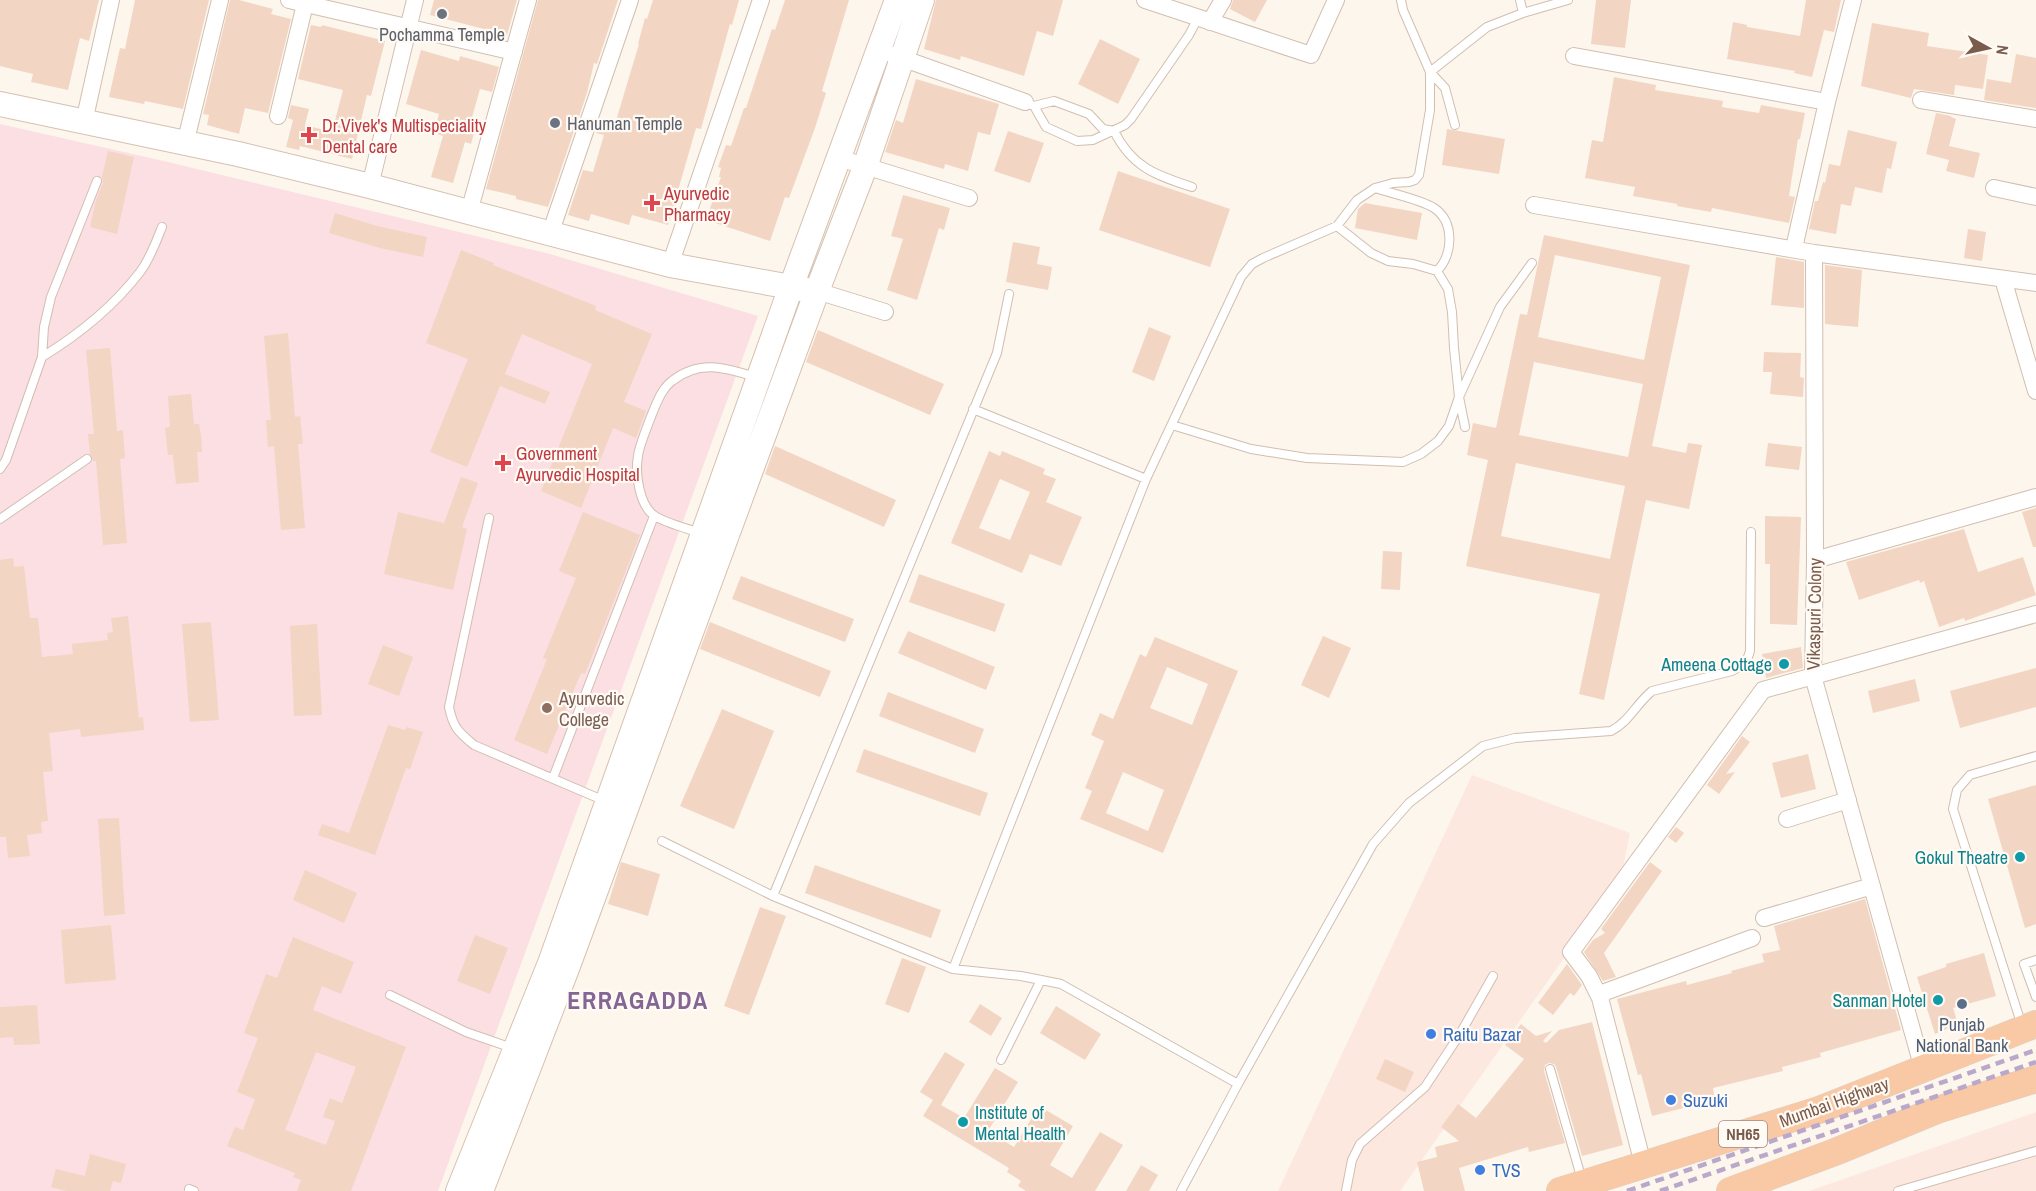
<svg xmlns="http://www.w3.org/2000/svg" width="2036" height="1191" font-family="'Archivo Narrow',sans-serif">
<rect width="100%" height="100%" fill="#fdf6ec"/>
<path fill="#fde8e0" d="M1472 775 1630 833 1621 877 1400 1191H1278Z
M2036 1112V1191H1809Z"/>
<path fill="#fbdfe3" d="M0 124 168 162 550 254 758 316 438 1191H0Z"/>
<path fill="#f3d5c3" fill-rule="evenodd" d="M0 0H99L89 41 80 38 68 90 31 82 33 74 0 66Z
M135 0H209L183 109 145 101 144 104 109 97 120 48 125 49Z
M230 0H239L273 9 271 14 291 19 268 113 245 108 239 134 207 125 209 115 203 114Z
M434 0H517L507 35 430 15Z
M538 0H618L597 64 594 63 587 93 548 207 516 199V196L486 189Z
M653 0H739L732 25 730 24 701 129 696 128 668 225 632 215 629 225 591 214 589 221 568 215 583 170 593 172 604 135 596 133 600 120 615 124 639 44H638L645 18 647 19Z
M785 0H849L822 91 826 93 815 128 789 198 785 197 770 241 706 220 721 177H719L721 168 718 167 726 145 731 146 744 108H746L772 29 775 30Z
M936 0H1063L1053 36 1037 31 1024 76 961 56 960 60 924 49Z
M1233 0H1267L1255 22 1230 9Z
M1596 0H1631L1625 48 1591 44Z
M1806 0H1841L1834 32 1824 30 1812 77 1794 73 1795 71 1727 59 1733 22 1747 25V27L1800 36Z
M1872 23 1929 33 1927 46 1988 55 1983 89 1955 85 1954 95 1914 89 1911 98 1861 86Z
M311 25 321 27 322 25 385 41 371 96 367 95 352 159 300 146 299 150 286 147 293 120 288 118 291 105 309 109 305 125 332 132 343 90 298 79Z
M1100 39 1140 59 1118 104 1078 84Z
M421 50 459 61 460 56 499 67 492 92 480 89 471 121 477 122 471 144 465 142 453 183 431 177 443 136 434 133 439 114 406 104Z
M2016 54 2036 58V108L1984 100 1987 79 2011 83Z
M1614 77 1656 85 1655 90 1723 101 1722 107 1759 113 1761 105 1805 113 1800 139H1798L1789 196 1795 197 1789 223 1712 208 1711 212 1677 206V204L1633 196 1635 187 1585 178 1592 140 1603 142Z
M916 79 999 104 990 135 978 132 968 171 945 164 944 169 885 152 896 120 903 123Z
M1936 113 1951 116V117L1956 119 1949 146 1980 153 1974 178 1946 171 1949 160 1926 154Z
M1447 129 1505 139 1499 174 1442 165Z
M1848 130 1897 142 1891 169 1887 168 1882 193 1855 187 1851 206 1841 204 1836 234 1809 229 1815 201H1818L1823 182 1825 183 1829 164 1840 166Z
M1008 131 1044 143 1030 183 994 171Z
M108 151 134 157 117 234 90 227 96 200 103 183 102 177Z
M1118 171 1230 209 1210 267 1099 230Z
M903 195 950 208 944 230 939 228 917 300 887 290 903 239 891 236Z
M1365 203 1422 213 1417 240 1355 228 1358 209Z
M335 213 377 226 427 237 423 257 380 248 329 233Z
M1968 229 1986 232 1982 261 1964 258Z
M1544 235 1690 265 1652 446 1686 453 1688 443 1702 445 1689 509 1646 500 1604 700 1579 694 1600 594 1466 566 1488 460 1467 455 1473 423 1496 428 1520 314 1527 315ZM1555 255 1661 277 1644 360 1538 337ZM1534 362 1643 384 1628 457 1519 435ZM1516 463 1625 486 1610 559 1501 536Z
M1013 242 1040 247 1037 264 1052 267 1048 290 1006 282Z
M461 250 494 263 493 265 596 306 595 310 652 334 624 402 646 411 636 438 613 428 581 508 541 491 592 364 522 334 505 374 550 392 545 404 500 386 467 467 430 452 468 359 426 343Z
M1776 257 1804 262V308L1771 305Z
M1825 265 1862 270 1858 327 1825 324Z
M1149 327 1171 336 1154 381 1132 372Z
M818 330 944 384 930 415 806 362Z
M288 333 295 417 300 416 303 444H298L305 528 281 530 274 446 268 447 266 420H271L264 336Z
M110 348 117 431 123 430 125 458 120 459 127 543 103 545 96 461H93L90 454 88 434H94L86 350Z
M1764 352 1801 353 1800 377 1804 378 1803 397 1770 394 1772 372H1763Z
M191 394 194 424H199L201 435 202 452H197L199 482 176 484 173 455H168L165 428 170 427 168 396Z
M1768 443 1802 447 1799 470 1765 466Z
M775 446 896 500 884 527 765 474Z
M989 451 1000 456 1002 451 1045 469 1043 474 1056 479 1046 502 1082 517 1061 566 1030 554 1022 573 951 543ZM1000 479 1030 492 1010 540 979 528Z
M461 477 478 483 462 527 467 529 453 590 384 574 398 512 444 523Z
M2036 508V547H2033L2022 512Z
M583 512 640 535 585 674 581 673 547 754 514 740 547 659 543 658 576 578 559 571Z
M1765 516 1801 517 1797 625 1770 624V564H1765Z
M1964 529 1978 572 2023 557 2036 595 1965 621 1964 618 1939 627 1924 581 1920 583 1919 580 1859 600 1846 562Z
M1383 551 1402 552 1400 590 1381 589Z
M13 558 14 567 24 566 30 618H38L42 657 73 654 72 644 108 640 107 633 113 632 111 618 128 616 139 718 143 717 144 730 81 737 80 729 49 733 53 771 43 772 48 821 41 822 42 833 27 835 30 856 8 858 6 837H0V560Z
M919 574 1005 604 995 632 909 602Z
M741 576 854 619 845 642 732 599Z
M211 622 219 720 190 722 182 624Z
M710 622 831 671 820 697 700 649Z
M317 624 322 715 294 716 290 626Z
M908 631 995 667 986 690 898 653Z
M1323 636 1351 648 1329 698 1301 685Z
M1155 637 1238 671 1163 853 1080 819 1092 791 1085 788 1104 741 1091 735 1100 713 1113 719 1140 654 1146 657ZM1167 667 1208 684 1192 725 1150 708ZM1123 772 1164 790 1148 831 1106 813Z
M383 645 413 657 399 696 368 684Z
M1801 647 1803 668 1766 678 1762 654Z
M2036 668V707L1960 728 1950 691Z
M1915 679 1920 701 1873 713 1868 691Z
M888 692 984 729 975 753 879 716Z
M722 709 774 731 734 829 680 806Z
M388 725 405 730 407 727 423 732 410 769 406 768 375 855 318 835 322 824 349 833Z
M1742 736 1750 742 1726 774 1735 772 1719 794 1707 785Z
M864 749 988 793 980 816 856 772Z
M1808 754 1816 789 1781 798 1772 763Z
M2036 785V924L2025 928 1988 799Z
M119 818 125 914 104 916 98 819Z
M1676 827 1684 833 1676 843 1668 837Z
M621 862 660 874 648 916 608 904Z
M1650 862 1662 871 1604 953 1616 977 1603 981 1584 952 1593 940 1605 933 1601 929Z
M815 865 941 910 931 938 805 893Z
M305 870 357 893 344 923 293 900Z
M1865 899 1901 1030 1820 1053 1821 1057 1782 1067 1783 1071 1713 1088 1715 1100 1652 1116 1641 1074 1638 1075 1617 999 1686 981 1687 985 1732 973 1731 971 1764 962 1762 954 1780 950 1774 926Z
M760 907 786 916 749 1015 724 1006Z
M111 925 116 980 65 984 61 930Z
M475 935 508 948 490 994 457 981Z
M293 937 354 962 341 994 322 986 313 1010 406 1047 351 1191H297L301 1180 293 1177 295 1173 227 1146 235 1127 243 1130 255 1099 237 1092 258 1038 244 1033 266 974 277 978ZM316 1052 356 1067 342 1103 330 1098 323 1117 335 1121 326 1145 285 1130Z
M1984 953 1996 996 1953 1008 1958 1024 1935 1034 1917 977 1946 967V964Z
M902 958 926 967 909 1013 885 1004Z
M1567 964 1582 985 1574 996 1570 993 1553 1015 1538 1003Z
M980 1004 1002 1018 991 1036 969 1022Z
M37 1005 40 1044 14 1045 13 1037 0 1038V1007Z
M1056 1006 1101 1034 1085 1060 1040 1033Z
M1592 1022 1623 1145 1582 1156 1556 1067 1554 1064 1549 1063 1545 1065 1544 1071 1565 1143 1529 1152 1528 1147 1459 1168 1465 1191H1424L1417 1162 1437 1157 1435 1147 1459 1141 1441 1127 1458 1104 1476 1118 1524 1059 1505 1045 1521 1024 1536 1036 1552 1031 1543 1041 1546 1043 1559 1030Z
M945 1052 965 1064 941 1105 964 1118 995 1068 1018 1082 988 1131 1014 1147 1039 1106 1073 1126 1050 1165 1072 1178 1100 1132 1123 1145 1095 1191H1026L1018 1186 1021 1181 1007 1172 1009 1168 923 1116 933 1100 920 1092Z
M1385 1059 1414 1072 1405 1092 1376 1079Z
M90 1154 126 1164 121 1183 113 1181 110 1191H66L51 1187 56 1169 85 1176Z
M1141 1165 1158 1175 1149 1191H1126Z"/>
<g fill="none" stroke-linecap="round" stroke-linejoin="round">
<g stroke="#d1beb0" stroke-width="10">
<path id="service" d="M1401 0 1403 10 1430 72 1445 88 1455 125
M1520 0 1523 13
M1031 105 1034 106 1054 101 1089 114 1103 129 1114 131
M1034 106 1046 127 1077 141 1093 140 1125 125 1131 119 1189 35 1198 18
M1114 131C1132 167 1155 175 1192 187
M1375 188C1390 193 1422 200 1434 208 1455 222 1453 255 1437 271
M42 357 44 327 51 297 97 181
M973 409 1146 479
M1172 425 1251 449 1307 458 1403 462 1421 454 1438 441 1449 426 1459 397 1454 348 1452 312 1448 289 1437 271 1413 264 1388 261 1371 253 1337 226
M1465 427 1459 397 1500 307 1532 263
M0 469 6 460 42 357C78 335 114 306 140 272 150 259 156 242 162 227
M489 518 449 707C453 727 458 732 474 745L605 801
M0 519 87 459
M702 534C690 529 665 523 655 516 639 506 635 473 638 456 639 446 657 399 663 391 665 388 669 383 672 381 700 359 726 368 755 377
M553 778 654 516
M662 841 773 896 953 969 1021 976 1061 984 1238 1084
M773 896 997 353 1009 294
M2036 960 2024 964 2036 997
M953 969 1146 479 1241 277 1252 264 1263 258 1337 226 1357 200 1375 188 1393 183 1409 182 1415 180 1419 175 1430 110V72L1487 27 1523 13 1568 0
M390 995 466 1032 515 1049
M2022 1026 1953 809 1957 790 1970 775 2036 756
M1001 1060 1041 980
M1550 1069 1582 1180
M189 1189 194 1191
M1181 1191 1238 1084 1373 844 1409 803 1483 746 1515 738 1611 731C1629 722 1636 704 1652 691L1732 671 1746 663 1750 651 1751 532
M1346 1191 1352 1160 1360 1144 1425 1087 1460 1034 1493 976
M1898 1191 2036 1151"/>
</g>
<g stroke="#d1beb0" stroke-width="18">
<path id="minor" d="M289 0 514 52
M1145 0 1311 55 1336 0
M1210 22 1223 0
M893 55 1025 102
M1574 56 1827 102
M1921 100 2036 119
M278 116 305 4
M84 122 111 0
M185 144 220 0
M839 158 969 198
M370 186 415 0
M1994 188 2036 197
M1534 205 1814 253 2036 283
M469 212 528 0
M550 234 630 0
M1794 248 1827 102 1853 0
M1814 253 1815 560 1813 676 1923 1069
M670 265 761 0
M2003 279 2036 391
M817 291 885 312
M1815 560 2036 497
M1787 819 1848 800
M1764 918 1872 886
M1600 998 1589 976 1571 952 1763 690 2036 614
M1643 1164 1600 998 1605 992 1752 938"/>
</g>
<g stroke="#d6c0b0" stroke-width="26">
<path id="secondary" d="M0 104 238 154 370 186 670 265 807 290
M458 1191 550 963 791 287 897 0
M481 1191 568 966 817 291 865 167 922 0"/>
</g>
<g stroke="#dad1cd" stroke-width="28">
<path id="trunk" d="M1560 1191 1819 1110 2036 1024
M1730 1191 1835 1152 1937 1110 2036 1079"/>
</g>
<use href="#service" stroke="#fff" stroke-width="8"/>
<use href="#minor" stroke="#fff" stroke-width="16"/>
<use href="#secondary" stroke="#fff" stroke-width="24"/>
<use href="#trunk" stroke="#f9c8a4" stroke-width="27"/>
<path stroke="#b9a8c9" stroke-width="4.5" stroke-dasharray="9 6" stroke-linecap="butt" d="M1627 1191 2036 1050
M1660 1191 2036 1062"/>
</g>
<g fill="#6b7280" stroke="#fffaf3" stroke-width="2">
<circle cx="442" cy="14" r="6"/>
<circle cx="555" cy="123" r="6"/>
</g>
<g fill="#e0444e" stroke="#fffaf3" stroke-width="2">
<path d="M306 126h6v6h6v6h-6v6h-6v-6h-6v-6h6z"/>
<path d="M649 194h6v6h6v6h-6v6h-6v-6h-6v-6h6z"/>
<path d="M500 454h6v6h6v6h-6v6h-6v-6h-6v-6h6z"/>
</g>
<g fill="#0f9aa8" stroke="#fffaf3" stroke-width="2">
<circle cx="1784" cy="664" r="6"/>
<circle cx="2020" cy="857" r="6"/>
<circle cx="1938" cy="1000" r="6"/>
<circle cx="963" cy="1122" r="6"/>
</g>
<circle fill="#8d6e63" stroke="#fffaf3" stroke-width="2" cx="547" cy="708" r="6"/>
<circle fill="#5c6f8a" stroke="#fffaf3" stroke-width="2" cx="1962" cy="1004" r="6"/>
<g fill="#3f7fe0" stroke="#fffaf3" stroke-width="2">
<circle cx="1431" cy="1034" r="6"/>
<circle cx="1671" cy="1100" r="6"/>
<circle cx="1480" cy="1170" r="6"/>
</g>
<g text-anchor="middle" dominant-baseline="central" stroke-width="4.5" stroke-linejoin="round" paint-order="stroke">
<rect fill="#fffaf3" stroke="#a28b7f" stroke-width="1.5" x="1719" y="1121" width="48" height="26" rx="4.5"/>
<g font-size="16" font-weight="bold" fill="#7a5c4d">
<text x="1743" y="1134">NH65</text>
</g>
<g font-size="18" fill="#5b616d" stroke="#fffaf3">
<text x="442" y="34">Pochamma Temple</text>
<text x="567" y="123" text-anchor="start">Hanuman Temple</text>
</g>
<g font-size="18" fill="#be3a42" stroke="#fffaf3" text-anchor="start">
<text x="322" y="125">Dr.Vivek's Multispeciality<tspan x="322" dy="21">Dental care</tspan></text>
<text x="664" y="193">Ayurvedic<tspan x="664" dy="21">Pharmacy</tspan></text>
<text x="516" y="453">Government<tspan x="516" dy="21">Ayurvedic Hospital</tspan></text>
</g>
<g font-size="18" fill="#7a5c4d" stroke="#fffaf3">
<text transform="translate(1814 614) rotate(-89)">Vikaspuri Colony</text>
<text transform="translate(1834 1102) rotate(-20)">Mumbai Highway</text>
</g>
<g font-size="18" fill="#0d838f" stroke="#fffaf3" text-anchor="end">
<text x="1772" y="664">Ameena Cottage</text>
<text x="2008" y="857">Gokul Theatre</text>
<text x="1926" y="1000">Sanman Hotel</text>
<text x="975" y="1112" text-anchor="start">Institute of<tspan x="975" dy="21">Mental Health</tspan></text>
</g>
<g font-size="18" fill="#785e54" stroke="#fffaf3" text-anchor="start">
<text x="559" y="698">Ayurvedic<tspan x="559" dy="21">College</tspan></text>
</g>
<g font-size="18" fill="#4e5e75" stroke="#fffaf3">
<text x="1962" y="1024">Punjab<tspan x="1962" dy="21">National Bank</tspan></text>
</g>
<g font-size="18" fill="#366cbe" stroke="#fffaf3" text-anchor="start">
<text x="1443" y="1034">Raitu Bazar</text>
<text x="1683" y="1100">Suzuki</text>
<text x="1492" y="1170">TVS</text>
</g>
<g font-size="24" font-weight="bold" letter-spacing="1.5" fill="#846695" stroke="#fffaf3">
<text x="638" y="1000">ERRAGADDA</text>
</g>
</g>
<g transform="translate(1988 48) rotate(98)" stroke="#fffaf3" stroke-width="4.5" paint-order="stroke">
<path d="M0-4.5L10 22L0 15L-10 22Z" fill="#7a5c4d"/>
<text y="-9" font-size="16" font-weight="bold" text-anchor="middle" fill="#7a5c4d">N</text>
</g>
</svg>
